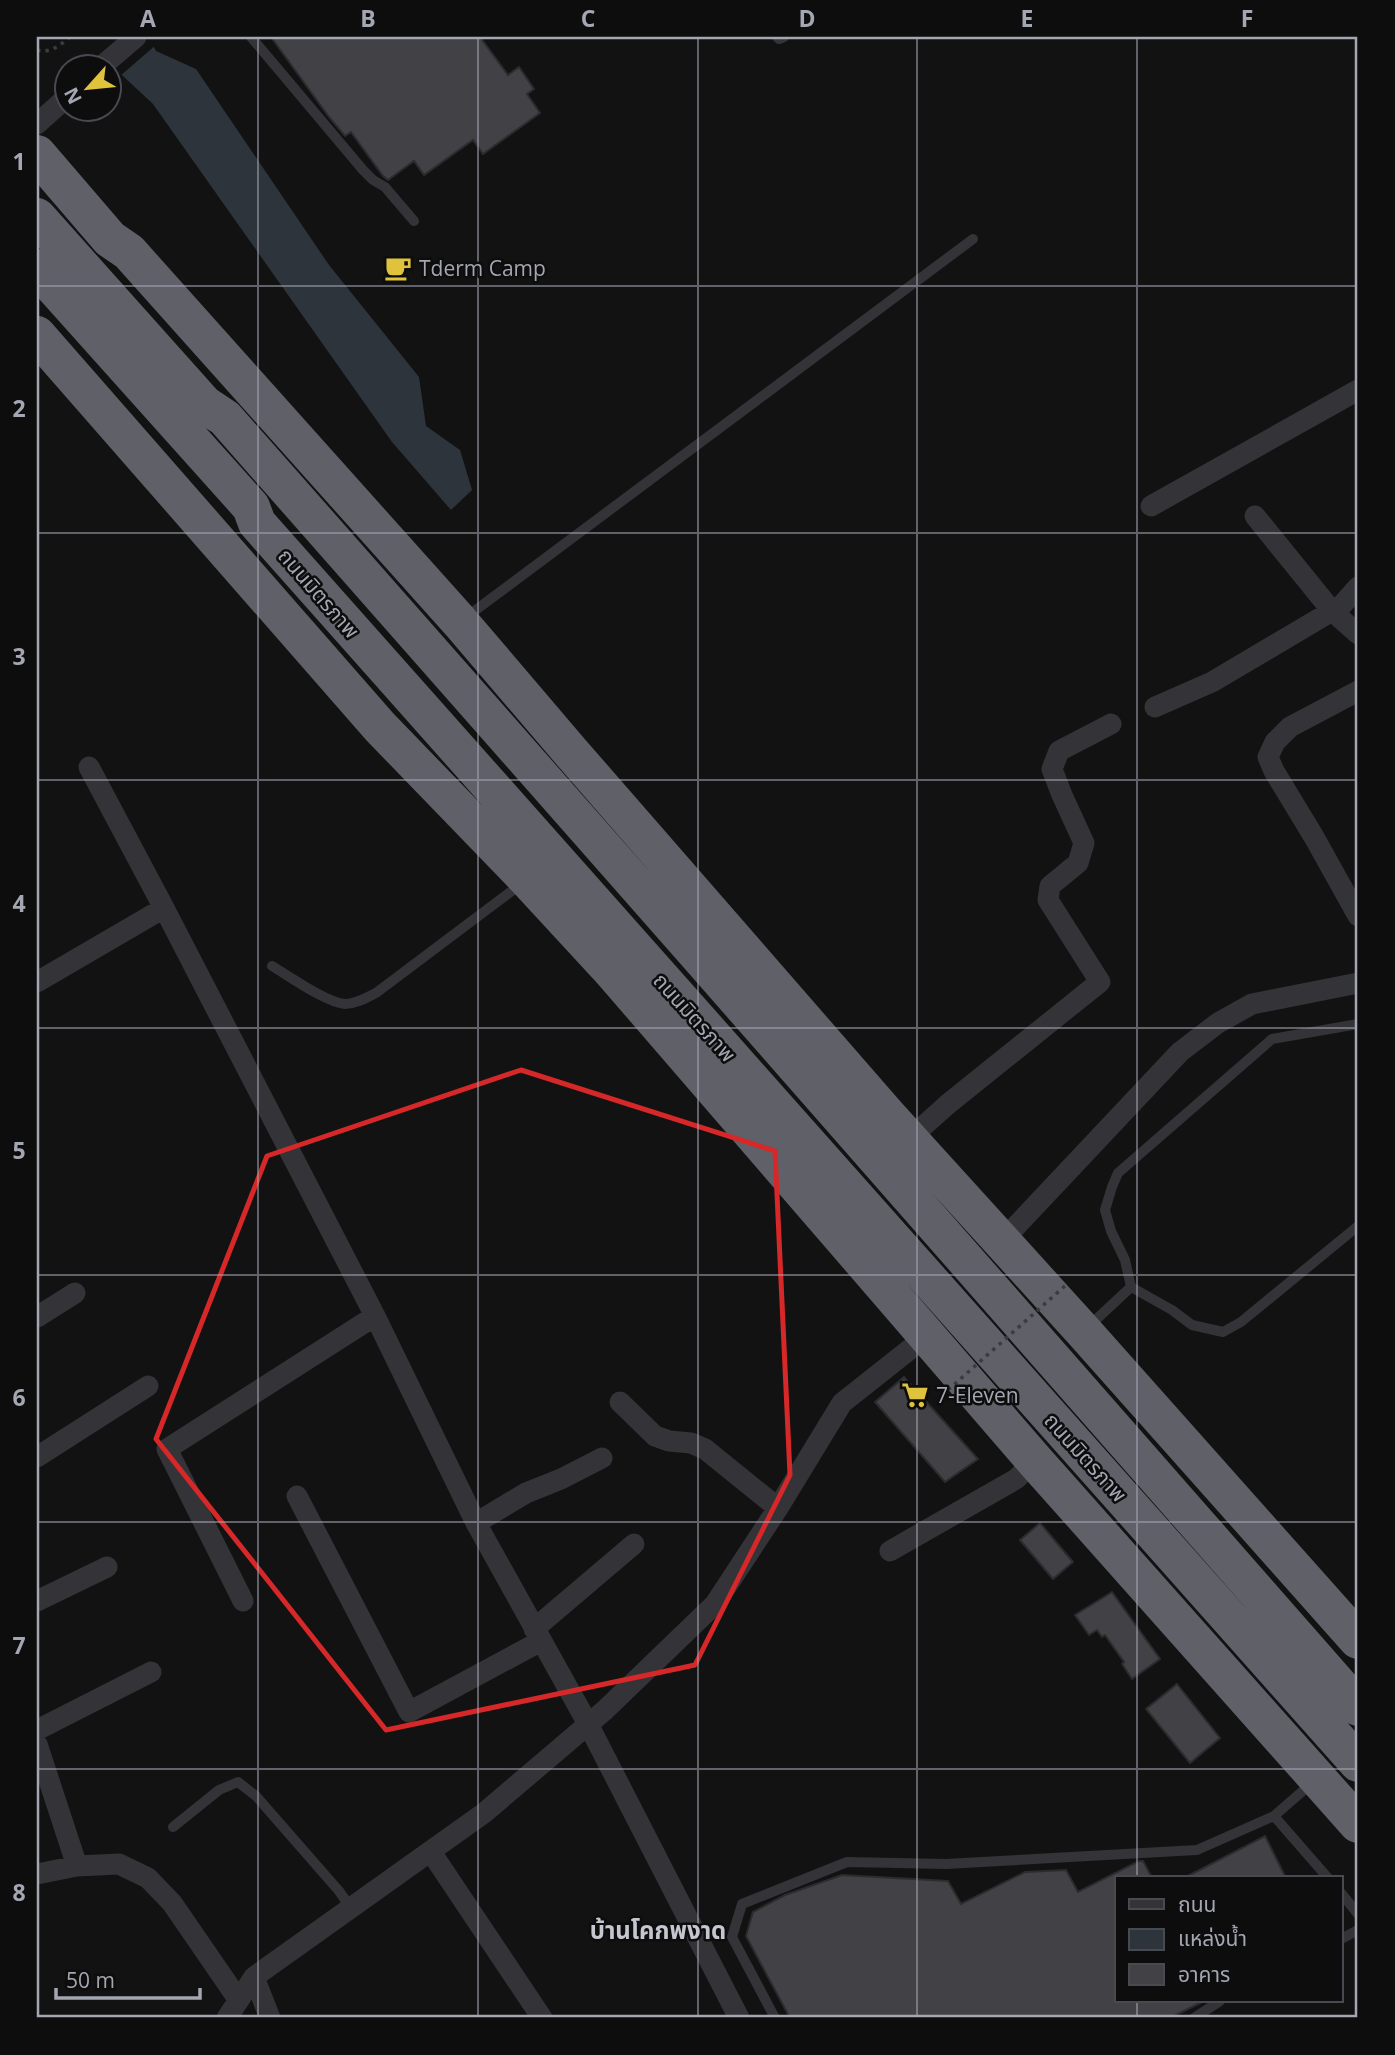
<svg xmlns="http://www.w3.org/2000/svg" width="1395" height="2055" font-family="'Open Sans','Noto Sans Thai',sans-serif">
<rect width="100%" height="100%" fill="#121213"/>
<path fill="#2e343c" d="M81 37H149L156 51 196 69 329 265 419 377 426 426 460 450 472 490 451 510 392 442 153 104Z"/>
<path fill="#121213" d="M78 37H153L157 44 119 77Z"/>
<path fill="#414146" stroke="#2c2c2f" stroke-width="2" d="M271 37H480L508 75 519 67 534 89 527 94 540 113 483 154 473 140 424 175 414 161 388 180 383 176 351 132 345 136 329 117Z
M904 1377 978 1459 945 1482 875 1402Z
M1040 1523 1073 1562 1053 1579 1020 1540Z
M1112 1592 1160 1659 1132 1679 1122 1664 1124 1662 1105 1635 1102 1637 1097 1630 1089 1635 1075 1615Z
M1177 1684 1220 1738 1190 1763 1146 1709Z
M1265 1836 1286 1878H1184Z
M1139 1861H1143L1152 1878H1117V2001H1204L1170 2018H790L746 1936 753 1912 785 1895 842 1875 948 1881 961 1904 1025 1872 1066 1870 1078 1892Z"/>
<g fill="none" stroke-linecap="round" stroke-linejoin="round">
<path stroke="#3b3c40" stroke-width="3.5" stroke-dasharray="3.5 5" stroke-linecap="butt" d="M37 50C50 54 60 45 70 37"/>
<path stroke="#333338" stroke-width="10" d="M251 37 363 170 373 180 385 187 414 221
M777 37 779 39 784 37
M465 618 973 239
M272 966C289 976 327 1003 345 1004 356 1004 366 998 376 993L521 884
M1131 1287 1172 1310 1192 1325 1223 1332 1241 1322 1358 1226
M1088 1327 1131 1287 1125 1260 1111 1231 1105 1210 1112 1187 1118 1173 1272 1039 1358 1024
M1274 1816 1328 1878
M173 1827 219 1790 238 1782 256 1796 339 1891 351 1908
M1341 1893 1358 1914
M1341 1939 1358 1930
M775 2018 732 1937 742 1904 847 1862 946 1864 1197 1850 1274 1816 1313 1782
M1194 2018 1220 2001"/>
<path stroke="#333338" stroke-width="21" d="M102 66 136 37
M37 124 66 98
M1151 506 1358 390
M1255 516 1332 611 1358 634
M1358 691 1290 727 1275 742 1268 757 1274 771 1314 837 1358 916
M1155 707 1212 682 1332 611 1342 605 1358 587
M89 767 164 908
M37 982 164 908 375 1316 476 1523 588 1724 739 2018
M909 1139 948 1104 1100 982 1048 900 1050 886 1078 863 1084 843 1062 795 1052 769 1059 751 1111 724
M1001 1242 1180 1052 1218 1023 1252 1004 1358 983
M37 1317 75 1293
M620 1402 655 1436 669 1441 691 1443 705 1449 778 1508
M37 1457 148 1386
M297 1496 409 1712 541 1641
M476 1523 526 1493 561 1479 602 1458
M890 1551 1016 1479 1035 1461
M37 1601 107 1567
M243 1601 167 1449 375 1316
M534 1629 634 1544
M37 1730 151 1672
M37 1744 77 1866
M431 1852 542 2018
M37 1874 77 1866 119 1864 148 1878 172 1903 238 1999
M254 1977 270 2018
M227 2018 254 1977 484 1813 605 1710 715 1604 778 1508 842 1403 914 1346"/>
<path stroke="#5f6068" stroke-width="38" d="M37 154 110 239 129 252 460 622 570 751 887 1115 1084 1332 1358 1640
M37 217 204 404 225 418 705 963 1358 1707
M37 268 251 507 257 523 1358 1763
M37 335 380 727 527 879 611 970 1035 1461 1358 1824"/>
<path stroke="#3b3c40" stroke-width="3.5" stroke-dasharray="3.5 5" stroke-linecap="butt" d="M948 1390 1066 1285"/>
</g>
<path fill="none" stroke="#d62828" stroke-width="5" stroke-linejoin="round" d="M521 1070 775 1151 790 1475 695 1665 386 1730 156 1439 267 1156Z"/>
<path fill="none" stroke="#a4a6b2" stroke-width="2" stroke-opacity="0.55" d="M258 37V2018M478 37V2018M698 37V2018M917 37V2018M1137 37V1878M37 286H1358M37 533H1358M37 780H1358M37 1028H1358M37 1275H1358M37 1522H1358M37 1769H1358M1137 2001V2018"/>
<defs>
<g id="cafe-bare" transform="scale(2.1)"><path d="M-5.5-4.5H6V0H3Q3 3.5 0 3.5H-2.5Q-5.5 3.5-5.5 0ZM3-3.2v2h1.7v-2ZM-6 4.5H4V6H-6Z" fill="#e0c33d" stroke="#0d0d0e" stroke-width="2.5" paint-order="stroke"/></g>
<g id="supermarket-bare" transform="scale(2.1)"><path d="M-6-5.5h2.5l.6 2H6L4.5 2H-2.5L-4.4-4H-6ZM-1.5 3.2a1.3 1.3 0 1 0 .1 0ZM3 3.2a1.3 1.3 0 1 0 .1 0Z" fill="#e0c33d" stroke="#0d0d0e" stroke-width="2.5" paint-order="stroke"/></g>
</defs>
<g fill-rule="evenodd">
<use href="#cafe-bare" x="398" y="268"/>
<use href="#supermarket-bare" x="915" y="1395"/>
</g>
<g text-anchor="middle" dominant-baseline="central" stroke-width="5" stroke-linejoin="round" paint-order="stroke">
<g font-size="21" fill="#a4a6b2" stroke="#0d0d0e" text-anchor="start">
<text x="419" y="268">Tderm Camp</text>
<text x="936" y="1395">7-Eleven</text>
</g>
<g font-size="21" fill="#a4a6b2" stroke="#0d0d0e">
<text transform="translate(319 593) rotate(49)">ถนนมิตรภาพ</text>
<text transform="translate(695 1017) rotate(48)">ถนนมิตรภาพ</text>
<text transform="translate(1086 1457) rotate(48)">ถนนมิตรภาพ</text>
</g>
<g font-size="24" font-weight="bold" fill="#c5c6cf" stroke="#0d0d0e">
<text x="658" y="1929">บ้านโคกพงาด</text>
</g>
</g>
<rect width="1395" height="2055" fill="none" stroke="#0d0d0e" stroke-width="77"/>
<rect x="1115" y="1876" width="228" height="126" fill="#0d0d0e" stroke="#494a50" stroke-width="2"/>
<rect x="1129" y="1899" width="35" height="10" fill="#333338" stroke="#494a50" stroke-width="2"/>
<text x="1178" y="1912" font-size="21" fill="#a4a6b2">ถนน</text>
<rect x="1129" y="1929" width="35" height="21" fill="#2e343c" stroke="#494a50" stroke-width="2"/>
<text x="1178" y="1946" font-size="21" fill="#a4a6b2">แหล่งน้ำ</text>
<rect x="1129" y="1964" width="35" height="21" fill="#414146" stroke="#494a50" stroke-width="2"/>
<text x="1178" y="1982" font-size="21" fill="#a4a6b2">อาคาร</text>
<g transform="translate(88 88) rotate(243)"><circle r="33" fill="#0d0d0e" stroke="#494a50" stroke-width="2"/>
<path d="M0-5L12 26L0 18L-12 26Z" fill="#e0c33d"/>
<text y="-10" font-size="19" font-weight="bold" text-anchor="middle" fill="#a4a6b2">N</text>
</g>
<path d="M56 1988v10h144v-10" fill="none" stroke="#a4a6b2" stroke-width="3.5"/>
<text x="66" y="1988" font-size="21" fill="#a4a6b2" stroke="#0d0d0e" stroke-width="5" paint-order="stroke">50 m</text>
<rect x="38" y="38" width="1318" height="1978" fill="none" stroke="#a4a6b2" stroke-width="2.5"/>
<g font-size="23" text-anchor="middle" font-weight="bold" fill="#a4a6b2">
<text x="148" y="27">A</text>
<text x="368" y="27">B</text>
<text x="588" y="27">C</text>
<text x="807" y="27">D</text>
<text x="1027" y="27">E</text>
<text x="1247" y="27">F</text>
<text x="19" y="170">1</text>
<text x="19" y="417">2</text>
<text x="19" y="665">3</text>
<text x="19" y="912">4</text>
<text x="19" y="1159">5</text>
<text x="19" y="1406">6</text>
<text x="19" y="1654">7</text>
<text x="19" y="1901">8</text>
</g>
</svg>
